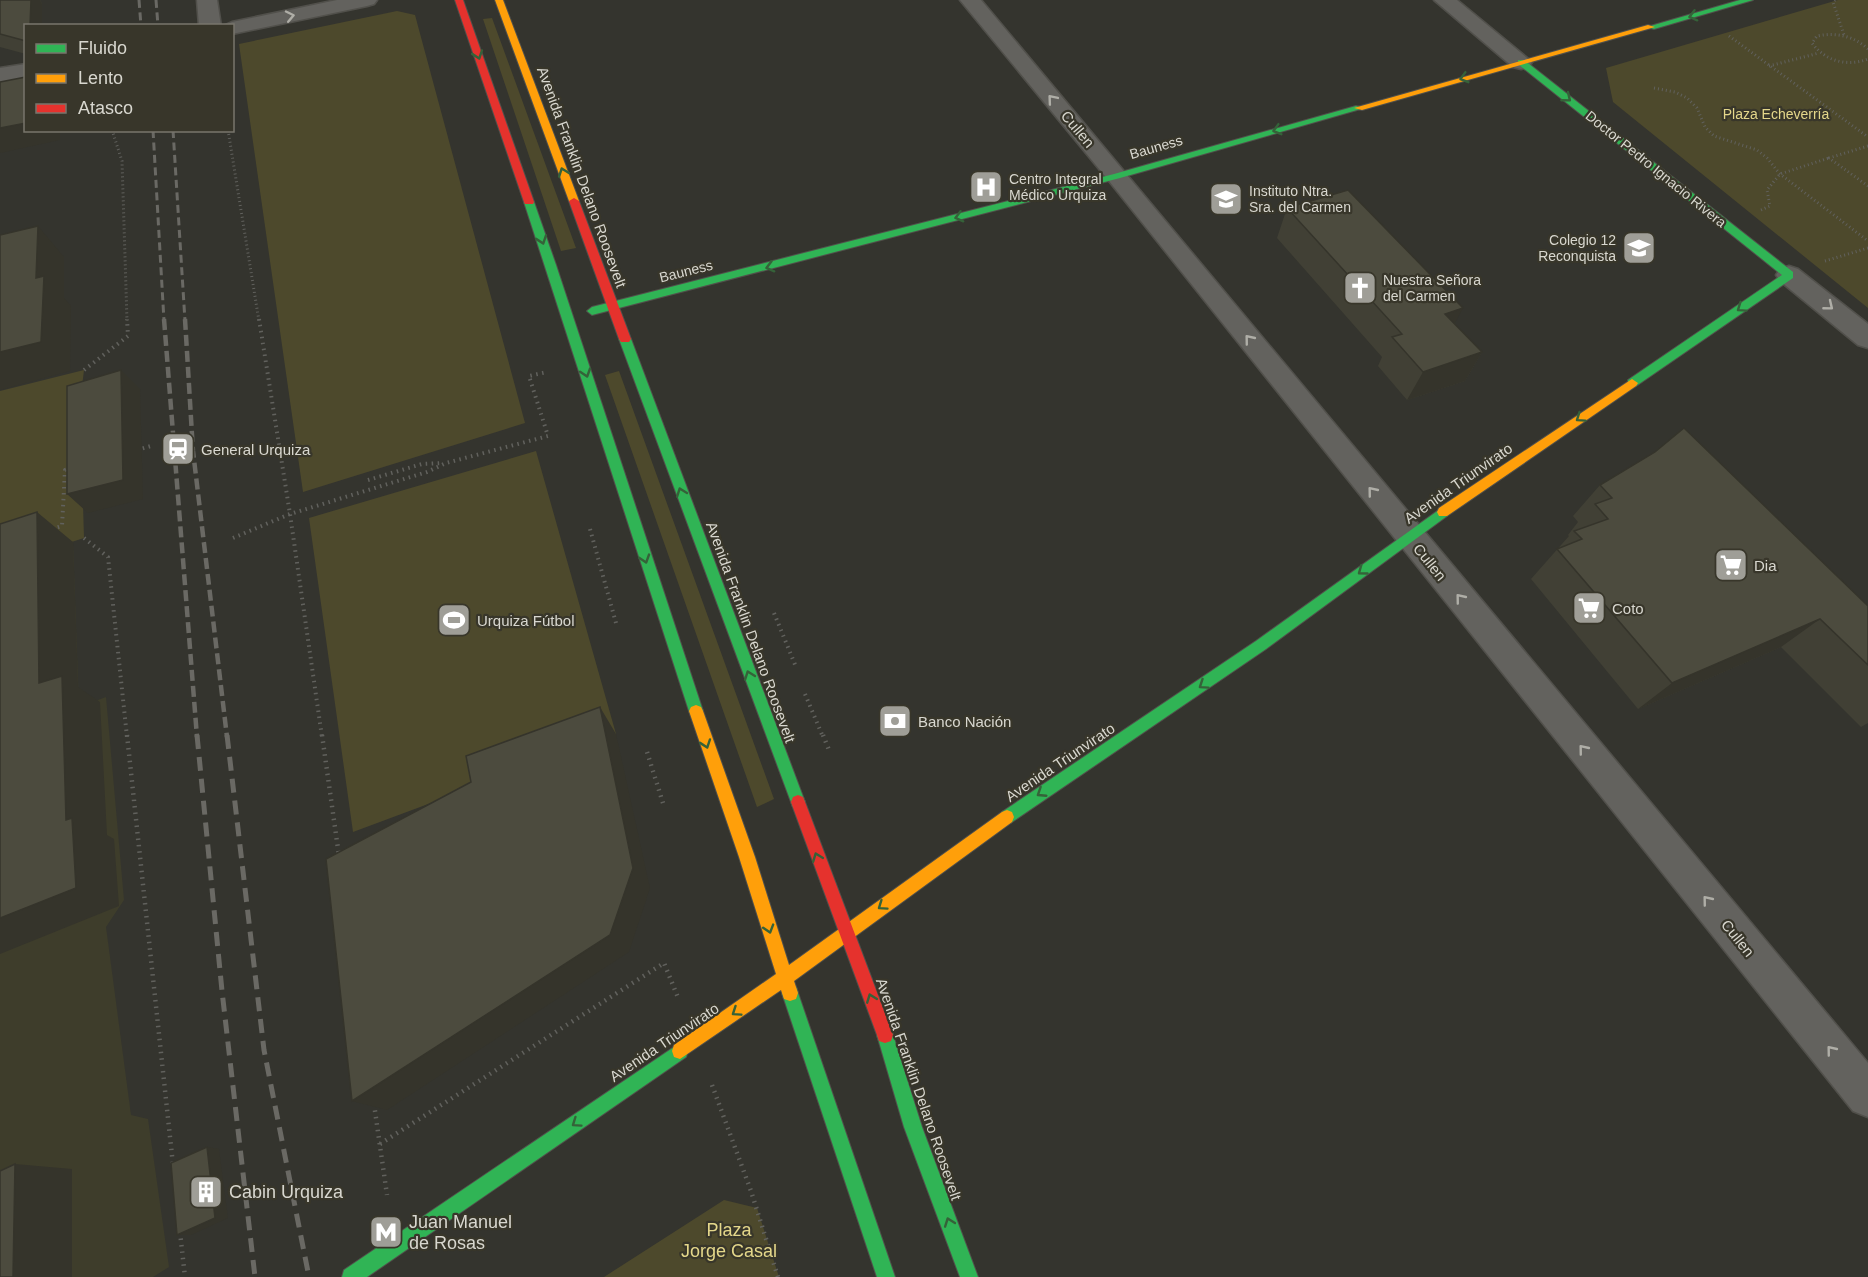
<svg xmlns="http://www.w3.org/2000/svg" width="1868" height="1277" font-family="Arial,sans-serif">
<rect width="100%" height="100%" fill="#34342e"/>
<path fill="#3e3d2b" d="M73 542 79 707 106 697 124 900 106 927 131 1115 148 1119 169 1267 153 1277H0V565Z"/>
<path fill="#4d492c" d="M1838 0H1868V308L1613 102 1606 68Z
M397 11 415 15 525 423 303 492 239 44Z
M492 18 576 248 561 251 483 19Z
M84 370 80 403 84 538 0 565V391Z
M619 371 774 799 757 807 605 375Z
M536 451 616 734 353 832 309 518Z
M724 1200 757 1208 779 1277H604Z"/>
<g fill="none" stroke-linecap="round" stroke-linejoin="round">
<g stroke="#51504b" stroke-width="3">
<path id="street" d="M197 0H217L221 26H199Z
M337 0H377L374 4 367 6 232 34V26H223L232 22Z
M960 0H981L1868 1063V1117L1853 1111 1109 181Z
M1434 0H1457L1532 62 1529 67 1521 69 1513 67Z
M26 64V77L0 82V68Z
M1789 266 1798 269 1868 324V348L1858 345 1780 281 1776 275 1780 269Z"/>
</g>
<g stroke="#51504b" stroke-width="2">
<path id="fast" d="M1740 0H1753L1654 29 1647 27Z
M1518 60H1524L1793 272V278L1636 386H1628V380L1782 275 1518 64Z
M1356 106 1364 108 1120 178 592 315 587 311 592 307 1114 174Z
M529 199 534 202 556 265 703 711 701 715 696 717 691 715 689 711 524 202Z
M625 335 631 339 805 802 803 807 798 809 793 807 791 802 619 339Z
M1443 507 1449 512 1447 516 1266 649 1012 822 1007 824 1002 822 1000 817 1002 812 1256 641Z
M790 985 796 987 798 993 895 1277H877L782 993 784 987Z
M885 1027 891 1029 893 1035 922 1127 978 1277H960L904 1127 877 1035 879 1029Z
M680 1043 686 1045 688 1051 686 1057 367 1277H342L344 1270Z"/>
</g>
<g stroke="#51504b" stroke-width="2">
<path id="slow" d="M495 0H503L579 201 578 203 574 204 569 201Z
M1648 25 1655 27 1362 110 1354 108Z
M1632 379 1638 383 1636 386 1447 516H1439L1437 512 1439 508Z
M696 705 701 707 703 711 755 857 789 965 1002 812 1007 810 1012 812 1014 817 1012 822 794 981 798 993 796 999 790 1001 784 999 781 990 680 1059 674 1057 672 1051 674 1045 776 974 739 857 689 711 691 707Z"/>
</g>
<g stroke="#51504b" stroke-width="2">
<path id="jam" d="M455 0H463L534 202 533 204H525L524 202Z
M574 198 579 201 631 339 629 342H621L619 339 569 201Z
M798 795 803 797 805 802 893 1035 891 1041 885 1043 879 1041 877 1035 791 802 793 797Z"/>
</g>
<path stroke="#61615d" stroke-width="3" stroke-dasharray="1 3" stroke-linecap="butt" d="M1835 0 1833 2 1844 35
M1729 36 1868 137
M1868 49C1854 36 1836 32 1817 36L1812 43C1825 61 1847 67 1868 59
M1769 66 1819 53
M1654 88 1675 92 1687 98 1697 108 1705 127 1714 136 1757 150 1767 158 1780 174 1868 241
M112 130 122 161 127 321
M228 130 259 321
M1868 146 1829 158 1868 186
M1761 210 1770 206 1767 190 1780 174 1829 158
M1825 261 1868 248"/>
<path stroke="#61615d" stroke-width="4" stroke-dasharray="1.5 4.5" stroke-linecap="butt" d="M259 319 290 514 322 737
M84 370 128 336 127 319
M137 450 151 446
M368 480 422 464 442 463
M52 529 62 526 65 470 72 468
M590 529 616 623
M84 538 108 557 127 737
M233 538 290 514 427 472 446 463 548 436 529 376 547 372
M774 613 796 667
M805 694 823 737"/>
<path stroke="#61615d" stroke-width="4.5" stroke-dasharray="1.5 5" stroke-linecap="butt" d="M127 735 173 1165
M322 735 339 856
M823 735 829 750
M647 752 663 803
M712 1085 751 1191 778 1277
M374 1104 387 1195
M380 1144 664 963 679 1000
M180 1232 185 1277"/>
<use href="#street" fill="#63625e" fill-rule="evenodd"/>
<use href="#fast" fill="#30b455" fill-rule="evenodd"/>
<use href="#slow" fill="#ff9f0a" fill-rule="evenodd"/>
<use href="#jam" fill="#e5322d" fill-rule="evenodd"/>
<path stroke="#6a6964" stroke-width="3" stroke-dasharray="8 4.5" stroke-linecap="butt" d="M139 0 141 26
M156 0 158 26
M153 130 164 321
M173 130 185 321"/>
<path stroke="#6a6964" stroke-width="4.5" stroke-dasharray="11 5" stroke-linecap="butt" d="M164 319 197 737
M185 319 193 451 227 737"/>
<path stroke="#6a6964" stroke-width="5" stroke-dasharray="14 8" stroke-linecap="butt" d="M197 735 222 991 255 1277
M227 735 264 1050 309 1277"/>
</g>
<path fill="#414035" d="M0 0H40L42 4V26H26V54L0 47Z
M1287 208 1454 324 1482 352 1465 381 1407 400 1378 366 1382 357 1277 238Z
M1600 485 1868 606V723L1861 727 1781 647 1638 709 1531 579 1569 536 1568 535 1578 522 1573 516Z"/>
<path fill="#35342b" d="M31 0H40L42 4V26H30Z
M26 123V130H60V140L0 153V128Z
M38 226 64 257V298L71 306 70 371 0 390V352L36 278Z
M1463 308 1447 338 1445 314Z
M1482 352 1465 381 1407 400 1423 372Z
M121 370 140 389 143 499 88 513 67 494Z
M37 512 73 542 78 687 100 702 107 835 114 839 119 906 0 954V918L66 820 39 683Z
M1820 619 1781 647 1638 709 1672 683Z
M600 707 616 734 650 888 629 952 387 1110 352 1101Z
M207 1147 219 1149 228 1218 191 1235H177Z
M15 1164 72 1169V1277H13Z"/>
<path fill="#4c4b3e" stroke="#35342b" stroke-width="1.5" d="M0 0H31L30 26H26V41L0 34Z
M26 77V123L0 128V82Z
M1348 190 1463 308 1445 314 1482 352 1423 372 1392 337 1402 334 1287 208Z
M38 226 36 278 44 276 41 342 0 352V235Z
M121 370 123 480 67 494V386Z
M1684 428 1868 606V665L1820 619 1672 683 1557 549 1582 539 1574 531 1608 519 1595 504 1612 498 1600 485 1655 452Z
M37 512 39 683 62 676 66 820 72 818 76 888 0 918V524Z
M600 707 633 868 610 935 352 1101 326 859 471 782 466 756Z
M207 1147 215 1218 177 1235 171 1163Z
M15 1164 13 1277H0V1171Z"/>
<defs><path id="oneway-chevron" d="M-2-3.5L2.5 0L-2 3.5" fill="none" stroke-width="1.6" stroke-linecap="round" stroke-linejoin="round" transform="scale(1.5)"/></defs>
<g stroke="#afaea7">
<use href="#oneway-chevron" transform="translate(290 16) rotate(-12)"/>
<use href="#oneway-chevron" transform="translate(1052 99) rotate(-130)"/>
<use href="#oneway-chevron" transform="translate(1829 306) rotate(39)"/>
<use href="#oneway-chevron" transform="translate(1249 339) rotate(-129)"/>
<use href="#oneway-chevron" transform="translate(1372 491) rotate(-129)"/>
<use href="#oneway-chevron" transform="translate(1460 598) rotate(-129)"/>
<use href="#oneway-chevron" transform="translate(1583 749) rotate(-129)"/>
<use href="#oneway-chevron" transform="translate(1707 900) rotate(-129)"/>
<use href="#oneway-chevron" transform="translate(1831 1050) rotate(-129)"/>
</g>
<g stroke="#356239">
<use href="#oneway-chevron" transform="translate(1693 16) rotate(165)"/>
<use href="#oneway-chevron" transform="translate(478 55) rotate(71)"/>
<use href="#oneway-chevron" transform="translate(1464 78) rotate(164)"/>
<use href="#oneway-chevron" transform="translate(1567 98) rotate(39)"/>
<use href="#oneway-chevron" transform="translate(1277 130) rotate(164)"/>
<use href="#oneway-chevron" transform="translate(563 172) rotate(-110)"/>
<use href="#oneway-chevron" transform="translate(959 217) rotate(165)"/>
<use href="#oneway-chevron" transform="translate(542 240) rotate(71)"/>
<use href="#oneway-chevron" transform="translate(770 267) rotate(165)"/>
<use href="#oneway-chevron" transform="translate(1741 308) rotate(145)"/>
<use href="#oneway-chevron" transform="translate(586 373) rotate(72)"/>
<use href="#oneway-chevron" transform="translate(1580 418) rotate(145)"/>
<use href="#oneway-chevron" transform="translate(681 492) rotate(-110)"/>
<use href="#oneway-chevron" transform="translate(645 559) rotate(72)"/>
<use href="#oneway-chevron" transform="translate(1362 571) rotate(144)"/>
<use href="#oneway-chevron" transform="translate(749 675) rotate(-110)"/>
<use href="#oneway-chevron" transform="translate(1203 685) rotate(146)"/>
<use href="#oneway-chevron" transform="translate(706 744) rotate(71)"/>
<use href="#oneway-chevron" transform="translate(1041 793) rotate(147)"/>
<use href="#oneway-chevron" transform="translate(817 857) rotate(-111)"/>
<use href="#oneway-chevron" transform="translate(882 906) rotate(145)"/>
<use href="#oneway-chevron" transform="translate(769 929) rotate(73)"/>
<use href="#oneway-chevron" transform="translate(871 998) rotate(-111)"/>
<use href="#oneway-chevron" transform="translate(736 1012) rotate(146)"/>
<use href="#oneway-chevron" transform="translate(576 1123) rotate(145)"/>
<use href="#oneway-chevron" transform="translate(949 1222) rotate(-110)"/>
</g>
<defs>
<g id="hospital-square" transform="scale(1.725)"><rect x="-9" y="-9" width="18" height="18" rx="4" fill="#9f9e97" stroke="#38362a"/><path d="M-5-5h3v3.5h4V-5h3V5h-3V1.5h-4V5h-3Z" fill="#fff"/></g>
<g id="school-square" transform="scale(1.725)"><rect x="-9" y="-9" width="18" height="18" rx="4" fill="#9f9e97" stroke="#38362a"/><path d="M0-5L7-2L0 1L-7-2ZM-4 1L0 2.5L4 1V4Q0 6-4 4Z" fill="#fff"/></g>
<g id="church-square" transform="scale(1.725)"><rect x="-9" y="-9" width="18" height="18" rx="4" fill="#9f9e97" stroke="#38362a"/><path d="M-1.2-6h2.4v3.5h3.3v2.4h-3.3V6h-2.4V-.1h-3.3v-2.4h3.3Z" fill="#fff"/></g>
<g id="station-square" transform="scale(1.725)"><rect x="-9" y="-9" width="18" height="18" rx="4" fill="#9f9e97" stroke="#38362a"/><path d="M-3-6H3Q5-6 5-4V2Q5 4 3 4L4.5 6H3L1.5 4h-3L-3 6H-4.5L-3 4Q-5 4-5 2V-4Q-5-6-3-6ZM-3.5-4v3h7v-3ZM-3.5 1v1.5H-2V1ZM2 1v1.5H3.5V1Z" fill="#fff"/></g>
<g id="supermarket-square" transform="scale(1.725)"><rect x="-9" y="-9" width="18" height="18" rx="4" fill="#9f9e97" stroke="#38362a"/><path d="M-6-5.5h2.5l.6 2H6L4.5 2H-2.5L-4.4-4H-6ZM-1.5 3.2a1.3 1.3 0 1 0 .1 0ZM3 3.2a1.3 1.3 0 1 0 .1 0Z" fill="#fff"/></g>
<g id="stadium-square" transform="scale(1.725)"><rect x="-9" y="-9" width="18" height="18" rx="4" fill="#9f9e97" stroke="#38362a"/><path d="M0-5a6.5 5 0 1 0 0 10a6.5 5 0 1 0 0-10ZM-3.5-1.8h7v3.6h-7Z" fill="#fff"/></g>
<g id="bank-square" transform="scale(1.725)"><rect x="-9" y="-9" width="18" height="18" rx="4" fill="#9f9e97" stroke="#38362a"/><path d="M-6-4H6V4H-6ZM0-2.3a2.3 2.3 0 1 0 0 4.6a2.3 2.3 0 1 0 0-4.6Z" fill="#fff"/></g>
<g id="building-square" transform="scale(1.725)"><rect x="-9" y="-9" width="18" height="18" rx="4" fill="#9f9e97" stroke="#38362a"/><path d="M-4-6H4V6H1V3H-1V6H-4ZM-2.5-4.3h1.7v1.8h-1.7ZM.8-4.3h1.7v1.8H.8ZM-2.5-1h1.7V.8h-1.7ZM.8-1h1.7V.8H.8Z" fill="#fff"/></g>
<g id="metro-square" transform="scale(1.725)"><rect x="-9" y="-9" width="18" height="18" rx="4" fill="#9f9e97" stroke="#38362a"/><path d="M-5.5 5V-5H-3L0 0L3-5H5.5V5H3V-.5L0 4L-3-.5V5Z" fill="#fff"/></g>
</defs>
<g fill-rule="evenodd">
<use href="#hospital-square" x="986" y="187"/>
<use href="#school-square" x="1226" y="199"/>
<use href="#school-square" x="1639" y="248"/>
<use href="#church-square" x="1360" y="288"/>
<use href="#station-square" x="178" y="449"/>
<use href="#supermarket-square" x="1731" y="565"/>
<use href="#supermarket-square" x="1589" y="608"/>
<use href="#stadium-square" x="454" y="620"/>
<use href="#bank-square" x="895" y="721"/>
<use href="#building-square" x="206" y="1192"/>
<use href="#metro-square" x="386" y="1232"/>
</g>
<g text-anchor="middle" dominant-baseline="central" stroke-width="4.5" stroke-linejoin="round" paint-order="stroke">
<g font-size="14" fill="#e4d78a" stroke="#38362a">
<text x="1776" y="114">Plaza Echeverría</text>
</g>
<g font-size="14" fill="#d8d7cf" stroke="#38362a">
<text transform="translate(1156 147) rotate(-16)">Bauness</text>
<text transform="translate(1656 169) rotate(39)">Doctor Pedro Ignacio Rivera</text>
<text transform="translate(686 271) rotate(-14)">Bauness</text>
</g>
<g font-size="14" fill="#d8d7cf" stroke="#38362a" text-anchor="start">
<text x="1009" y="179">Centro Integral<tspan x="1009" dy="16">Médico Urquiza</tspan></text>
<text x="1249" y="191">Instituto Ntra.<tspan x="1249" dy="16">Sra. del Carmen</tspan></text>
<text x="1616" y="240" text-anchor="end">Colegio 12<tspan x="1616" dy="16">Reconquista</tspan></text>
<text x="1383" y="280">Nuestra Señora<tspan x="1383" dy="16">del Carmen</tspan></text>
</g>
<g font-size="15" fill="#d8d7cf" stroke="#38362a">
<text transform="translate(1078 129) rotate(50)">Cullen</text>
<text transform="translate(582 177) rotate(70)">Avenida Franklin Delano Roosevelt</text>
<text transform="translate(1458 483) rotate(-35)">Avenida Triunvirato</text>
<text transform="translate(1430 562) rotate(51)">Cullen</text>
<text transform="translate(751 632) rotate(70)">Avenida Franklin Delano Roosevelt</text>
<text transform="translate(1060 762) rotate(-34)">Avenida Triunvirato</text>
<text transform="translate(1738 938) rotate(51)">Cullen</text>
<text transform="translate(664 1042) rotate(-34)">Avenida Triunvirato</text>
<text transform="translate(919 1089) rotate(71)">Avenida Franklin Delano Roosevelt</text>
</g>
<g font-size="15" fill="#d8d7cf" stroke="#38362a" text-anchor="start">
<text x="201" y="449">General Urquiza</text>
<text x="1754" y="565">Dia</text>
<text x="1612" y="608">Coto</text>
<text x="477" y="620">Urquiza Fútbol</text>
<text x="918" y="721">Banco Nación</text>
</g>
<g font-size="18" fill="#d8d7cf" stroke="#38362a" text-anchor="start">
<text x="229" y="1192">Cabin Urquiza</text>
<text x="409" y="1222">Juan Manuel<tspan x="409" dy="21">de Rosas</tspan></text>
</g>
<g font-size="18" fill="#e4d78a" stroke="#38362a">
<text x="729" y="1230">Plaza<tspan x="729" dy="21">Jorge Casal</tspan></text>
</g>
</g>
<rect x="24" y="24" width="210" height="108" fill="#38362a" stroke="#78766c" stroke-width="1.5"/>
<rect x="36" y="44" width="30" height="9" fill="#30b455" stroke="#78766c" stroke-width="1.5"/>
<text x="78" y="54" font-size="18" fill="#d8d7cf">Fluido</text>
<rect x="36" y="74" width="30" height="9" fill="#ff9f0a" stroke="#78766c" stroke-width="1.5"/>
<text x="78" y="84" font-size="18" fill="#d8d7cf">Lento</text>
<rect x="36" y="104" width="30" height="9" fill="#e5322d" stroke="#78766c" stroke-width="1.5"/>
<text x="78" y="114" font-size="18" fill="#d8d7cf">Atasco</text>
</svg>
